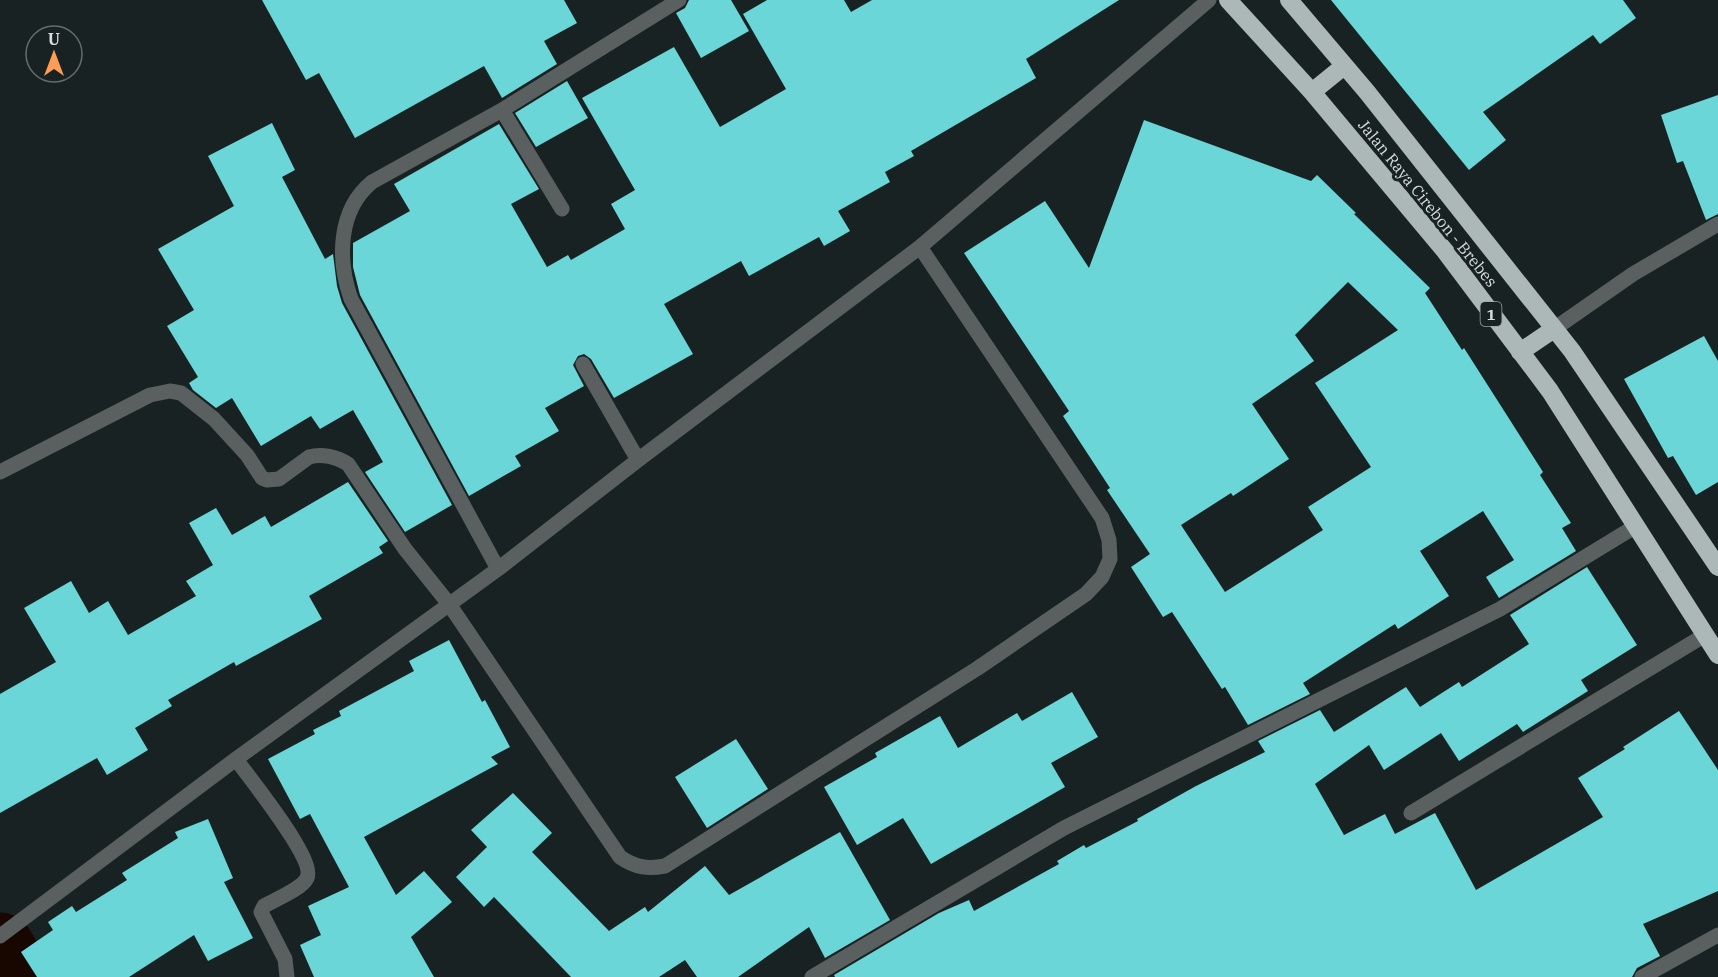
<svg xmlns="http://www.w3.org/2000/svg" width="1718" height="977" font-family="'IBM Plex Serif',serif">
<rect width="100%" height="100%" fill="#182222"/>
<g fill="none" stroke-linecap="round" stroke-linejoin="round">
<path stroke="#180700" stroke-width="69" d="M0 947 17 977"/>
</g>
<path fill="#6bd6d7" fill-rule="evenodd" d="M262 0H564L577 23 544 41 557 64 502 98 484 66 355 138 319 73 306 80Z
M689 0H731L749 31 701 58 676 13 685 8Z
M767 0H844L851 12 872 0H1119L1026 59 1036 78 911 151 914 156 885 172 890 182 838 211 850 231 824 246 819 237 749 276 741 261 664 304 693 354 614 398 591 359 584 354 578 356 573 365 584 386 545 408 559 431 515 456 521 466 469 496 360 295 353 267V243L410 211 394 184 499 124 539 189 511 204 547 267 568 255 571 260 625 229 611 204 635 190 582 98 674 47 720 127 786 89 743 14Z
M1331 0H1623L1636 18 1600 44 1593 35 1483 112 1506 140 1469 170Z
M567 81 588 118 536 147 515 113Z
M1718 95V214L1706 220 1683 161 1677 163 1661 115Z
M1144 120 1311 181 1317 175 1356 213 1354 214 1430 288 1425 293 1462 350 1464 348 1543 472 1540 475 1571 523 1562 528 1576 551 1499 598 1486 577 1514 560 1483 511 1420 551 1449 596 1398 629 1395 624 1303 683 1310 694 1248 725 1225 687 1222 689 1172 612 1163 617 1131 567 1150 554 1107 490 1110 488 1063 416 1069 411 964 253 1045 201 1089 268ZM1348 282 1398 330 1315 383 1371 467 1308 507 1323 530 1225 592 1181 525 1231 493 1233 496 1289 459 1252 404 1314 361 1295 335Z
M272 123 295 170 282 177 325 259 333 254 337 286 342 303 452 505 405 532 365 472 383 462 353 410 320 429 311 416 261 446 232 398 216 408 193 390 189 383 198 377 167 326 194 310 158 249 234 206 208 156Z
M1704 336 1718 361V482L1696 495 1673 456 1668 458 1624 379Z
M348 482 388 541 379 547 383 553 309 596 322 619 236 666 234 662 168 700 172 706 135 728 148 750 107 775 97 758 0 813V694L56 662 24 608 71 581 89 613 108 601 128 635 196 596 186 581 213 565 189 523 216 508 232 535 265 516 271 527Z
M1587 567 1637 645 1581 680 1588 691 1523 732 1517 724 1459 761 1441 733 1384 770 1369 745 1315 784 1344 835 1385 814 1395 834 1435 813 1476 890 1603 817 1578 778 1625 749 1623 747 1679 711 1718 770V891L1643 924 1660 956 1637 968 1632 977H835L834 975 939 913 969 900 974 911 1059 864 1057 861 1084 845 1086 848 1138 821 1137 819 1196 786 1265 752 1258 741 1320 710 1334 732 1406 687 1420 707 1459 682 1462 687 1529 644 1510 615Z
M449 640 482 702 485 700 510 747 491 757 498 764 364 837 396 895 424 871 452 902 411 937 434 977H314L300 945 321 935 308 906 349 887 310 814 300 819 268 759 315 734 313 730 341 716 339 711 414 671 409 661Z
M1072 692 1098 737 1051 763 1065 787 931 864 903 818 857 845 824 787 877 757 875 753 940 716 958 748 1017 713 1022 721Z
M736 739 768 789 707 828 675 777Z
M513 793 552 833 532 852 609 931 645 907 648 912 705 866 729 895 840 832 890 920 825 958 809 927 738 977H697L685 960 659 977H571L494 897 484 907 456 877 487 847 471 830Z
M208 819 233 878 224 882 253 938 208 961 194 935 129 977H37L21 952 53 930 48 922 72 906 76 912 127 880 122 873 178 838 175 832Z"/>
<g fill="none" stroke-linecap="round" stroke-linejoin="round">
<path stroke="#5a5f5f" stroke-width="15" d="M502 110 562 209
M1554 329 1633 274 1718 224
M583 364 638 460
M0 472 150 395 170 391 181 393 214 419 247 455 262 478 267 480 279 479 309 457C322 453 337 457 348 464L405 549 449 604 620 857C636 868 648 869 665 866L978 668 1086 594 1102 577 1110 559 1109 540 1102 518 920 247
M498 569 351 299C337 259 338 210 372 182L502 110 679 0
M236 759C249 778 316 859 307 878 302 889 274 900 264 906L261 912 285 959 287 977
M1411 813 1705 635
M0 936 236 759 498 569 638 460 920 247 1209 0
M812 977 1064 828 1500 609 1636 526
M1642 977 1718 935"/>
<path stroke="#abb8b7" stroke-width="18" d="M1228 0 1312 92 1445 251 1550 391 1718 655
M1289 0 1367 92 1572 351 1718 567
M1312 92 1344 66
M1520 352 1554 329"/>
</g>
<g text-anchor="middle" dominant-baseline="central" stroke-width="6" stroke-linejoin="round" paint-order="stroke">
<rect fill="#182222" stroke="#9da5a4" stroke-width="1.5" x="1480.5" y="302" width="21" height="24" rx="4.5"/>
<g font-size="15" font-weight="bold" fill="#d6dddc">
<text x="1491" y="314">1</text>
</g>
<g font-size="16" fill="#d6dddc" stroke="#182222">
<text transform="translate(1428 203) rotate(51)">Jalan Raya Cirebon - Brebes</text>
</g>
</g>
<g transform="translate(54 54)"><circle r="28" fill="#182222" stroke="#646d6c" stroke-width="1.5"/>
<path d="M0-4.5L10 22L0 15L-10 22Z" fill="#fd9d55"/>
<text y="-9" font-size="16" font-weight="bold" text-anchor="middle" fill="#d6dddc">U</text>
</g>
</svg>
